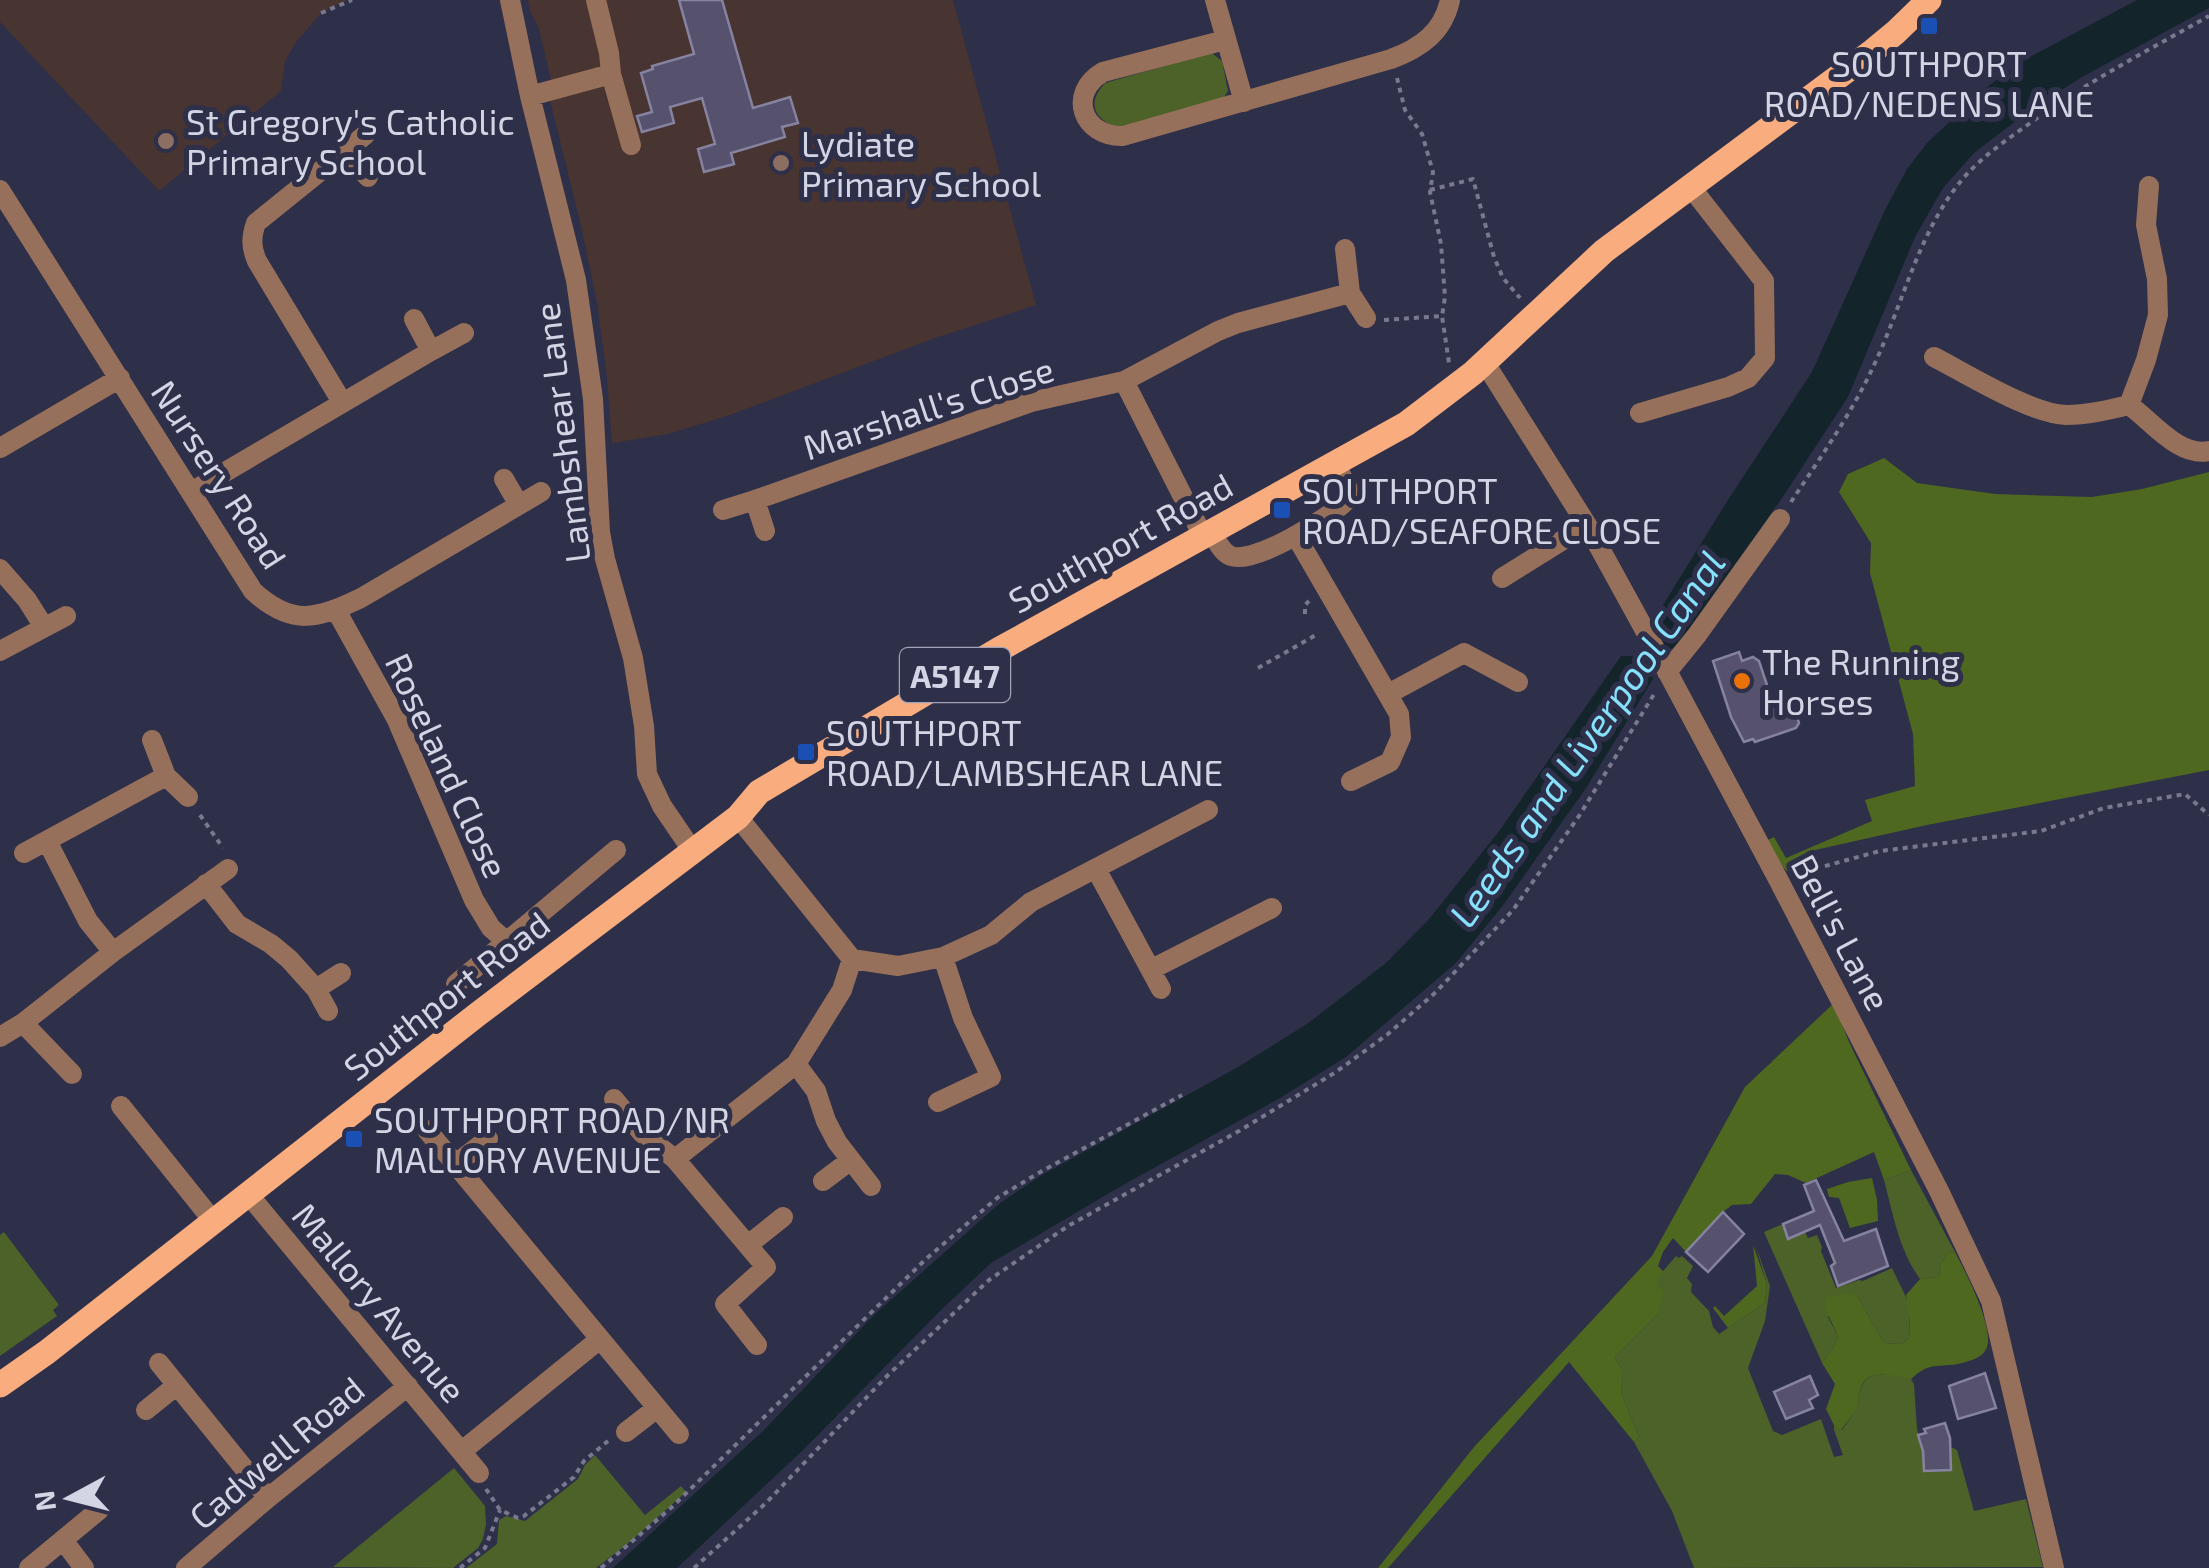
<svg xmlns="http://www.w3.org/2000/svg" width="2209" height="1568" font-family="'Exo 2',sans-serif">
<rect width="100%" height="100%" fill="#2e2f49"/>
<path fill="#483431" d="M0 0H347L321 13 296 42 285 61 281 91 159 191 0 22Z
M528 0H953L1036 305 932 339 730 415 668 434 612 443 607 377 597 302 581 226 550 100 555 97 539 29 530 11Z"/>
<path fill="#4c6228" d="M1207 54H1213L1222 61 1228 91 1223 99 1116 128C1093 117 1087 103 1105 83Z
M1911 1170 1955 1252 1948 1253 1941 1264 1939 1277 1920 1279C1899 1250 1893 1214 1884 1180Z
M1783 1224 1788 1239 1805 1232 1808 1238 1817 1235 1822 1247 1821 1251 1836 1288 1859 1280 1863 1281 1892 1268C1896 1277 1900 1284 1904 1293 1911 1305 1910 1324 1909 1338L1901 1344 1884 1343 1857 1296 1828 1317 1838 1336 1833 1348 1822 1363 1764 1232Z
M4 1232 59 1305 53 1310 57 1316 0 1356V1235Z
M1755 1244 1770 1286 1765 1321 1748 1368 1773 1431 1782 1435 1821 1419 1834 1457 1843 1455 1834 1430V1425L1842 1430C1847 1423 1853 1416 1856 1408 1862 1394 1858 1378 1877 1375 1889 1373 1900 1378 1911 1379L1914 1384 1917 1429 1923 1450 1953 1448 1957 1450 1974 1511 2026 1499 2043 1567 1694 1568 1672 1511 1634 1442 1639 1437 1621 1392 1623 1372 1615 1357 1658 1314 1657 1278 1676 1256 1679 1258 1682 1256 1693 1266 1687 1278 1692 1284 1691 1292 1709 1311 1713 1327 1719 1334 1765 1303 1767 1284Z
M595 1455 645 1515 681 1486 686 1492 631 1541 596 1568H466L497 1544 499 1520 506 1516 525 1521 578 1479 585 1465Z
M454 1468 485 1506 486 1524 483 1539 478 1548 453 1568 333 1567Z"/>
<path fill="#4e681f" d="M1884 458 1917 483 1995 494 2092 497 2142 489 2209 472V770L1927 825 1806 852 1810 862 1798 869 1787 871 1776 860 1768 840 1774 837 1786 858 1872 821 1865 800 1915 786 1913 734 1870 573 1871 543 1839 492 1848 474Z
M1834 1003 1849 1042 1911 1170 1884 1180 1874 1152 1806 1183 1788 1175 1775 1174 1751 1204 1732 1205 1723 1212 1686 1252 1673 1238 1663 1252 1658 1266 1664 1272 1657 1278 1658 1288 1664 1291 1658 1314 1615 1357 1623 1372 1621 1392 1639 1437 1634 1442 1569 1362 1388 1568H1378L1474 1447 1652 1256 1745 1087Z
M1872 1178 1877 1200 1878 1221 1850 1228 1839 1198 1829 1197 1827 1189 1848 1182Z
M1753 1245 1767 1284 1765 1303 1728 1328 1713 1308 1715 1306 1724 1316 1757 1286Z
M1955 1252C1965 1271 1994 1327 1987 1347 1983 1358 1972 1360 1962 1363 1937 1369 1932 1360 1911 1379 1900 1379 1889 1373 1877 1375 1857 1378 1862 1394 1856 1409 1853 1416 1846 1423 1841 1430L1834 1425 1826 1409 1835 1384 1822 1363 1833 1348 1838 1336 1824 1306 1827 1297 1846 1293 1857 1296 1884 1343 1901 1344 1909 1338 1910 1322 1906 1295 1920 1279 1939 1277 1941 1264 1948 1253Z"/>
<path fill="#13252b" d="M2137 0H2209V8L2082 77 2030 110 1974 153 1943 188 1915 237 1848 397 1780 501 1675 648 1661 650 1653 659V679L1586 788 1504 904 1456 963 1346 1057 1280 1098 1116 1189 991 1263 941 1310 803 1450 677 1568H613L763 1431 874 1315 1000 1203 1042 1175 1238 1067 1307 1024 1386 963 1430 918 1500 830 1621 656H1637L1662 623 1660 610 1726 503 1812 372 1885 210 1907 169 1927 143 1987 87 2022 61Z"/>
<path fill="#56526e" stroke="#8683a1" stroke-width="2.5" d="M679 0H722L753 108 790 97 798 123 782 127 785 137 731 153 734 164 704 172 698 149 715 144 702 98 670 107 674 123 642 132 637 116 652 112 641 73 653 69 652 66 694 54Z
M1739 652 1742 661 1753 657 1759 661 1771 697 1794 707 1799 723 1796 728 1755 742 1753 739 1744 742 1731 717 1713 661Z
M1816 1180 1844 1241 1876 1229 1888 1266 1838 1286 1831 1266 1835 1263 1820 1225 1788 1239 1783 1224 1814 1211 1804 1185Z
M1723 1212 1744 1234 1708 1272 1686 1252Z
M1985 1373 1996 1408 1958 1419 1949 1386Z
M1810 1376 1818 1395 1809 1400 1813 1408 1786 1419 1774 1392Z
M1945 1423 1950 1438 1951 1470 1924 1471 1923 1451 1918 1435 1926 1433 1924 1429Z"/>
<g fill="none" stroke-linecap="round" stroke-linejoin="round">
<path stroke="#78798f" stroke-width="4" stroke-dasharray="5 5" stroke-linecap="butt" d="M321 13 352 0
M1397 78 1405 110 1422 134 1433 172 1430 192 1441 244 1445 297 1442 316
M1430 190 1473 179 1494 257 1503 278 1520 298
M1384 320 1442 316 1449 363
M1791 502C1820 458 1852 413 1874 365 1902 306 1917 238 1957 186 1976 161 2001 144 2026 126 2083 84 2147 51 2209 16
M1305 614V605L1309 601
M1258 668 1316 635
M200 815 223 848
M1796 874 1880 851 2041 831 2104 808 2185 794 2209 815
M486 1489 500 1510 518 1518 524 1516 574 1477 584 1461 608 1441
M460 1568 485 1548 500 1510
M601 1568 672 1507 926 1259 997 1198 1042 1171 1182 1095
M694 1568 766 1503 887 1376 989 1280 1068 1226 1239 1131 1336 1072 1388 1034 1436 992 1513 910 1579 816 1656 691"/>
<path stroke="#96705a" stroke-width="20" d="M510 0 530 96 576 280 593 399 600 532 605 559 633 658 644 726 647 774 662 806 692 850
M1215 0 1244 102
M1225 40 1103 72C1067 93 1082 137 1123 136L1391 59C1421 48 1443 32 1450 0
M611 74 631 145
M530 96 611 74 609 53 596 0
M345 151 368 177
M0 190 253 591C292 627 317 619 361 598L519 505
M1345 249 1350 293 1366 318
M414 319 431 351 464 333
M1934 357C1967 374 2031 414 2066 415 2087 415 2108 410 2129 405 2152 421 2178 457 2209 451
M1485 363 1587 525 1659 656 1778 879 1939 1191 1991 1301 2054 1568
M1124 381 1203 536
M342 402 257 261C251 247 251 237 256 223L365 135
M2129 405 2146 360 2158 315 2157 279 2146 225 2149 186
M1640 413 1728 387 1748 378 1765 358 1764 281 1690 186
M0 448 120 378
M504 479 519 505 541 492
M191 492 431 351
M755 500 1031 402 1124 381 1218 331 1238 323 1350 293
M723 510 755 500 765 531
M1211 532C1216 539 1222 553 1231 556 1254 565 1329 518 1346 501L1348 489 1335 463
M1296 536 1399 714 1401 737 1390 762 1351 781
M0 569 27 600 44 627
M1502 578 1587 525
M336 610 397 720 474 900 491 928 507 942
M0 651 66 616
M1667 672 1697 635 1780 519
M1388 694 1464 653 1518 682
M152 740 166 776 188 797
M738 817 852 959 898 966 943 957 991 935 1031 902 1208 810
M47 841 88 921 113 952
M24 853 166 776
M1096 869 1161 989
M206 884 237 924 271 944 289 959 316 989
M1152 969 1272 908
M456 984 616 850
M328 1011 316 989 341 973
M23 1023 72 1074
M0 1037 23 1023 113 952 228 869
M796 1064 816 1091 826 1121 837 1142 871 1186
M614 1099 642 1133 675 1159 766 1267 725 1304 757 1345
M938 1102 991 1077 963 1018 943 957
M121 1106 214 1222
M427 1130 679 1434
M675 1159 796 1064 842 990 852 959
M456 1164 488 1139
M823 1181 851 1160
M248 1194 479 1473
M748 1245 783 1217
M159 1363 268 1498
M146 1410 177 1385
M626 1432 657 1408
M462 1451 600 1339
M63 1540 84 1568
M29 1568 99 1510
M186 1568 268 1498 408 1386"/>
<path stroke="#f9ac7e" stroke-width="25" d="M0 1385 47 1352 478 1014 738 817 759 792 998 650 1406 424 1473 373 1604 251 1873 51 1896 32 1929 0"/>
</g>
<g fill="#1a4fb4" stroke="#2e2f49" stroke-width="4">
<rect x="1919" y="16" width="20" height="20" rx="5"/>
<rect x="1272" y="500" width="20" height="20" rx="5"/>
<rect x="796" y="742" width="20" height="20" rx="5"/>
<rect x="344" y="1129" width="20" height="20" rx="5"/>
</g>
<g fill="#8d6e63" stroke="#2e2f49" stroke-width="4">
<circle cx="166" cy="141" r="10"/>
<circle cx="781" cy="163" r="10"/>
</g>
<circle fill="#e8710a" stroke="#2e2f49" stroke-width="4" cx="1742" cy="681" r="10"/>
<g text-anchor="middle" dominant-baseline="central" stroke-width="10" stroke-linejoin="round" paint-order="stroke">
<rect fill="#2e2f49" stroke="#a2a3b6" stroke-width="2.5" x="900" y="648" width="110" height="54" rx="8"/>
<g font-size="32" font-weight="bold" fill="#d3d5e5">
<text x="955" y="675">A5147</text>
</g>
<g font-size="35" fill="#d3d5e5" stroke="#2e2f49" text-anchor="start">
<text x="1929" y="63" text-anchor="middle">SOUTHPORT<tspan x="1929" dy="40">ROAD/NEDENS LANE</tspan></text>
<text x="186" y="121">St Gregory's Catholic<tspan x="186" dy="40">Primary School</tspan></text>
<text x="801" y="143">Lydiate<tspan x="801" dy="40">Primary School</tspan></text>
<text x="1302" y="490">SOUTHPORT<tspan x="1302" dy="40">ROAD/SEAFORE CLOSE</tspan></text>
<text x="1762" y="661">The Running<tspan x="1762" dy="40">Horses</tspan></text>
<text x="826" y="732">SOUTHPORT<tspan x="826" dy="40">ROAD/LAMBSHEAR LANE</tspan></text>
<text x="374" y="1119">SOUTHPORT ROAD/NR<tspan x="374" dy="40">MALLORY AVENUE</tspan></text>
</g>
<g font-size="35" fill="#d3d5e5" stroke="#2e2f49">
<text transform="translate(928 407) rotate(-18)">Marshall's Close</text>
<text transform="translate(561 433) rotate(-97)">Lambshear Lane</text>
<text transform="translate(220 474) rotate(57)">Nursery Road</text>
<text transform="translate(1120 542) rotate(-29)">Southport Road</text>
<text transform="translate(448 765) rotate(65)">Roseland Close</text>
<text transform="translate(1842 932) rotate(62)">Bell's Lane</text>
<text transform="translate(446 995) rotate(-38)">Southport Road</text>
<text transform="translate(380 1302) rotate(50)">Mallory Avenue</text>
<text transform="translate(276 1452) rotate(-40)">Cadwell Road</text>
</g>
<g font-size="38" font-style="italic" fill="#85e1fc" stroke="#2e2f49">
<text transform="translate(1586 738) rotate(-55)">Leeds and Liverpool Canal</text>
</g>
</g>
<g transform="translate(70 1498) rotate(263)" stroke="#2e2f49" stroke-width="8" paint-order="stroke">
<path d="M0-8L18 38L0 25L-18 38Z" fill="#d3d5e5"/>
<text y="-15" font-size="28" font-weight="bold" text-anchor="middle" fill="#d3d5e5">N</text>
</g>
</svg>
